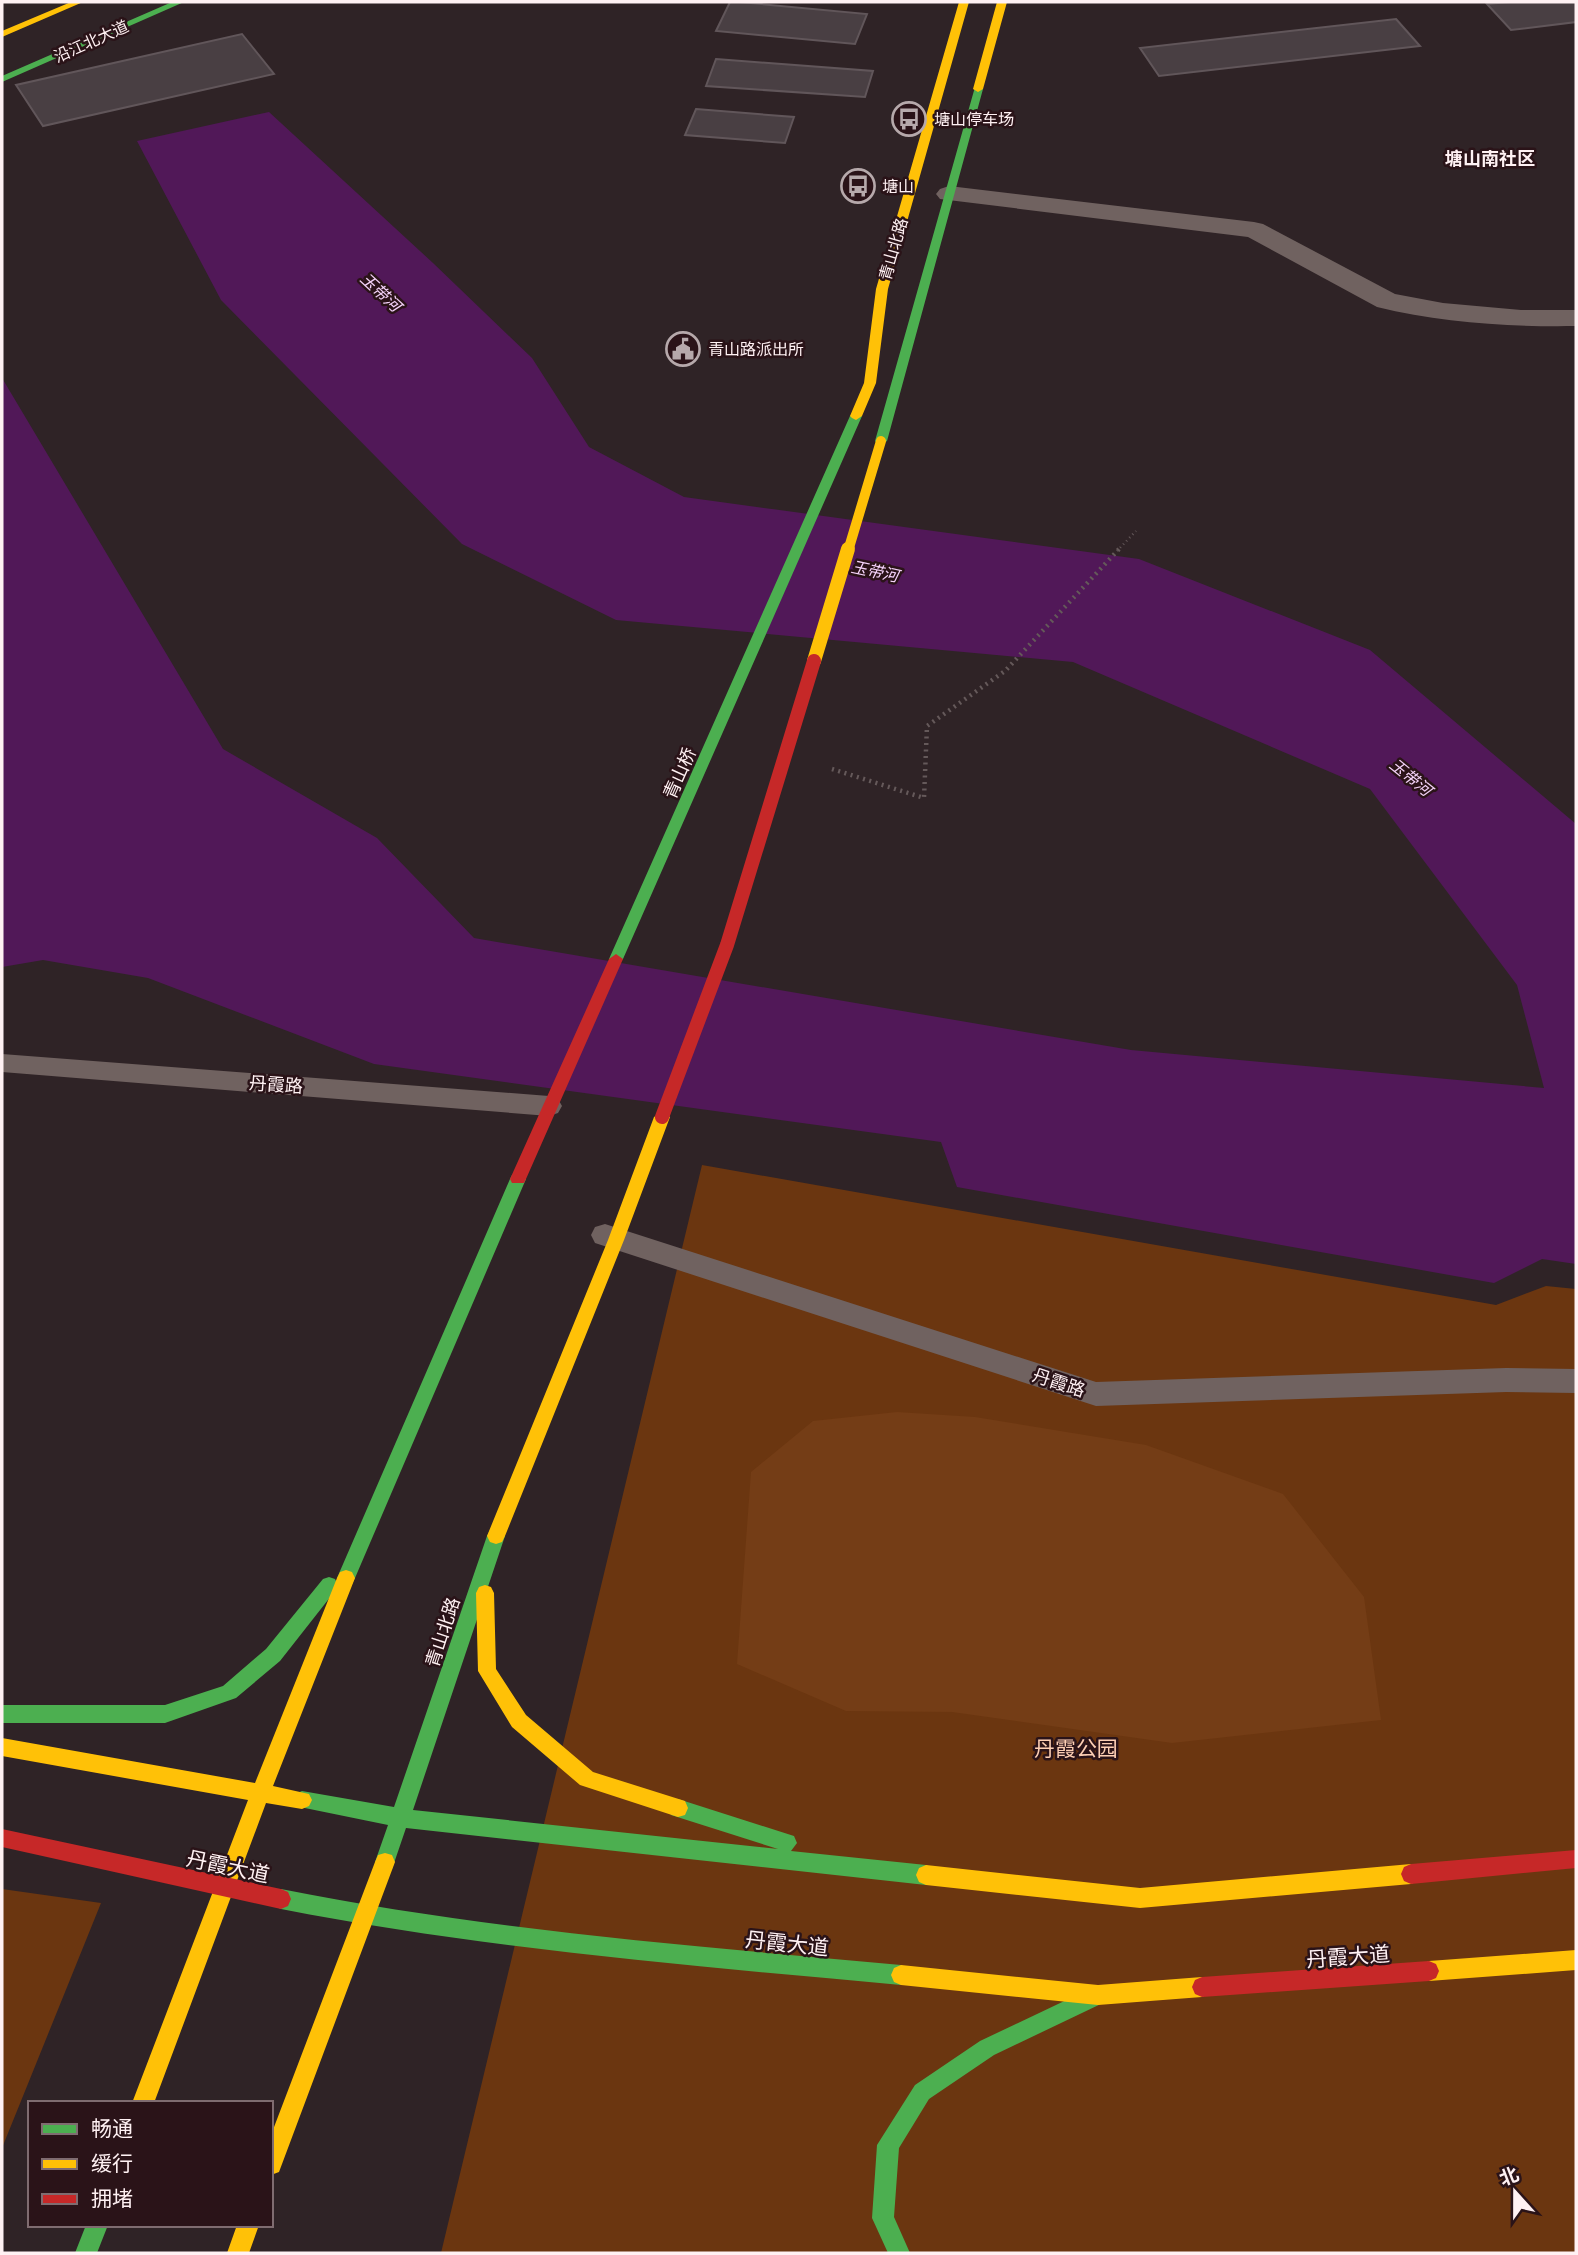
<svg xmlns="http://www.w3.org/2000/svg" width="1578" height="2255" font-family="'Noto Sans','Noto Sans SC',sans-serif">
<rect width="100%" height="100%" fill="#2f2326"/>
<path fill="#6b3610" d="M702 1165 1496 1305 1546 1286 1576 1289V2253H441Z
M2 1889 101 1903 2 2148Z"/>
<path fill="#743d16" d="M897 1412 975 1417 1146 1445 1283 1494 1364 1597 1381 1720 1172 1743 952 1712 846 1711 737 1664 751 1472 813 1421Z"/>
<path fill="#511858" d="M269 112 433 263 532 358 589 447 684 497 1139 559 1370 650 1576 824V1264L1542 1259 1494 1283 957 1187 941 1142 374 1064 148 978 43 960 2 967V378L223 749 377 838 474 938 1131 1050 1544 1088 1517 985 1370 789 1073 662 616 620 462 544 221 300 137 141Z"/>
<path fill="#493f43" stroke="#61565a" stroke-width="2" d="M730 2H739L867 14 855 44 716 31Z
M1510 2H1576V22L1511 30 1487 4Z
M1396 19 1420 46 1159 76 1140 48Z
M242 34 274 74 43 126 16 85Z
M716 59 873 71 865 97 706 86Z
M696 109 794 117 785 143 685 135Z"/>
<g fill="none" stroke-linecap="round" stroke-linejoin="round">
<path stroke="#65595a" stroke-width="2.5" stroke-dasharray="1 3.5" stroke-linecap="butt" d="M1117 551 1136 531"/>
<path stroke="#65595a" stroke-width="4.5" stroke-dasharray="2 4.5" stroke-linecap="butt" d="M832 769 924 798 927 726 1005 671 1119 549"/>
<path fill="#706260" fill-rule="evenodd" d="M2 1054 549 1096 558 1099 562 1106 558 1113 549 1116 2 1072Z
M605 1224 1096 1382 1506 1368 1576 1369V1393L1506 1392 1096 1406 595 1243 591 1235 595 1227Z"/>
<path fill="#706260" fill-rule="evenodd" d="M949 186 1254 222 1263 224 1395 294 1443 303 1521 310H1576V326C1510 327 1442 323 1377 307L1248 237 940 199 936 194 940 189Z"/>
<path fill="#4caf50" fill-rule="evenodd" d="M172 2H184L2 82V76Z
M975 87 983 89 887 441 881 445 877 444 875 441Z
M856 412 862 416 623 959 616 964 611 963 609 959 850 416Z
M518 1173 524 1175 526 1179 355 1578 352 1584 346 1586 340 1584 337 1578 510 1179 512 1175Z
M496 1528 502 1530 505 1536 413 1810 778 1849 671 1815 668 1808 671 1801 678 1799 794 1836 797 1843 791 1851 926 1865 933 1868 936 1875 933 1882 926 1885 406 1828 392 1869 385 1871 378 1869 375 1862 388 1825 295 1806 292 1800 295 1794 302 1791 394 1807 487 1536 490 1530Z
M329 1577 335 1579 338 1585 335 1591 280 1661 236 1698 165 1723H2V1705H165L223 1686 266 1649 323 1579Z
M281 1889C486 1930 693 1946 901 1965L908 1968 911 1975 908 1982 901 1985C693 1966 486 1949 281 1909L274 1906 271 1899 274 1892Z
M1098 1985 1105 1988 1108 1995 1105 2002 994 2055 929 2099 899 2148 894 2217 910 2253H888L872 2218 877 2145 915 2085 980 2041Z
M86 2225H108L97 2253H75Z"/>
<path fill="#ffc107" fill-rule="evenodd" d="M71 2H83L2 37V31Z
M959 2H969L888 289 876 383 862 416 856 420 852 418 850 416 864 383 876 289Z
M997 2H1007L983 89 978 92 973 89Z
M662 1111 670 1117 624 1240 505 1536 502 1542 496 1544 490 1542 487 1536 608 1240 654 1117Z
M346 1570 352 1572 355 1578 273 1786 309 1794 312 1800 309 1806 302 1809 266 1803 154 2103H132L248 1800 2 1756V1738L255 1783 337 1578 340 1572Z
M485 1585 491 1587 494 1593 496 1669 526 1715 593 1772 685 1801 688 1808 685 1815 678 1817 580 1785 512 1727 478 1671 476 1593 479 1587Z
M385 1853 392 1855 395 1862 282 2164 279 2172 271 2175V2135L375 1862 378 1855Z
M1411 1864 1418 1867 1421 1874 1418 1881 1411 1884 1140 1908 926 1885 919 1882 916 1875 919 1868 926 1865 1140 1888Z
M1576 1950V1970L1429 1981 1422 1978 1419 1971 1422 1964 1429 1961Z
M901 1965 1098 1985 1202 1977 1209 1980 1212 1987 1209 1994 1202 1997 1098 2005 901 1985 894 1982 891 1975 894 1968Z
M237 2225H259L249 2253H227Z"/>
<path fill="#c62828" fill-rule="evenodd" d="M616 954 623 959 526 1179 524 1183H512L510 1179 609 959Z
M2 1829 281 1889 288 1892 291 1899 288 1906 281 1909 2 1847Z
M1576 1850V1868L1411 1884 1404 1881 1401 1874 1404 1867 1411 1864Z
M1429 1961 1436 1964 1439 1971 1436 1978 1429 1981 1202 1997 1195 1994 1192 1987 1195 1980 1202 1977Z"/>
<path stroke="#ffc107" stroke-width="10" d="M848 551 881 441"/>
<path stroke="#ffc107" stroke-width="14" d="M814 661 848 549"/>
<path stroke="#c62828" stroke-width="14" d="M662 1117 727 945 814 661"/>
</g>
<defs>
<g id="bus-ring" transform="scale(1.75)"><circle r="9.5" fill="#2a1318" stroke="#b6a9ab" stroke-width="1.5"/><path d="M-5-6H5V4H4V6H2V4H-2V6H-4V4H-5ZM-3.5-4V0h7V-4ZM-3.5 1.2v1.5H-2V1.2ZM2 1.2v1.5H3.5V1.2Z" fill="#b6a9ab"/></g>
<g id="civic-ring" transform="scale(1.75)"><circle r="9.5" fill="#2a1318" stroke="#b6a9ab" stroke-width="1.5"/><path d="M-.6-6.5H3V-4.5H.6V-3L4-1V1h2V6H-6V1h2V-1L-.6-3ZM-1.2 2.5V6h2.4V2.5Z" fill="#b6a9ab"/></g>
</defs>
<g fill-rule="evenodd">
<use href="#bus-ring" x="909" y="119"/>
<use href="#bus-ring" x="858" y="186"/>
<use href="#civic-ring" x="683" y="349"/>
</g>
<g text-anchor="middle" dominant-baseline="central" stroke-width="5" stroke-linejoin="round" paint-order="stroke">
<g font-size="16" fill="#fff1f3" stroke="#2a1318">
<text transform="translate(91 41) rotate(-24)">沿江北大道</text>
<text transform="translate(893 249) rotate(-74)">青山北路</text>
</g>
<g font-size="16" fill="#fff1f3" stroke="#2a1318" text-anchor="start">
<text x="934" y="119">塘山停车场</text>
<text x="882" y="186">塘山</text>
<text x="708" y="349">青山路派出所</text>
</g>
<g font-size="16" font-style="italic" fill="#f5d3fa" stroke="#2a1318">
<text transform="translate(381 292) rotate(43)">玉带河</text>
<text transform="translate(875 571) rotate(12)">玉带河</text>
<text transform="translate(1411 777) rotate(39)">玉带河</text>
</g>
<g font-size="18" font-weight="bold" fill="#fff1f3" stroke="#2a1318">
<text x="1490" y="158">塘山南社区</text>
</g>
<g font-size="18" fill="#fff1f3" stroke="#2a1318">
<text transform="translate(679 773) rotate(-66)">青山桥</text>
<text transform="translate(276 1084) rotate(4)">丹霞路</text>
<text transform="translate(1059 1382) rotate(18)">丹霞路</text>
<text transform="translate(442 1632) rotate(-72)">青山北路</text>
</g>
<g font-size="21" fill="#fdcfb4" stroke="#2a1318">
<text x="1076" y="1748">丹霞公园</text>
</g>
<g font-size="21" fill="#fff1f3" stroke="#2a1318">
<text transform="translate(228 1866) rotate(12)">丹霞大道</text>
<text transform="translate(787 1943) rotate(6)">丹霞大道</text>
<text transform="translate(1348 1956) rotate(-4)">丹霞大道</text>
</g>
</g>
<rect width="1578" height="2255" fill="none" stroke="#fff1f3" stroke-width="7"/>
<rect x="28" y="2101" width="245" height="126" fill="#2a1318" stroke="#7f6c70" stroke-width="2"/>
<rect x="42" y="2124" width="35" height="10" fill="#4caf50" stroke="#7f6c70" stroke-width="2"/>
<text x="91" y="2136" font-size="21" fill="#fff1f3">畅通</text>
<rect x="42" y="2159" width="35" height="10" fill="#ffc107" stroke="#7f6c70" stroke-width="2"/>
<text x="91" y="2171" font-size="21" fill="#fff1f3">缓行</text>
<rect x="42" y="2194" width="35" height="10" fill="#c62828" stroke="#7f6c70" stroke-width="2"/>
<text x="91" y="2206" font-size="21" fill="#fff1f3">拥堵</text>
<g transform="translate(1515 2192) rotate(339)" stroke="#2a1318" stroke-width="5" paint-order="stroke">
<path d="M0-5L12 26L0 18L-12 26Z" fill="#fff1f3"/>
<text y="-10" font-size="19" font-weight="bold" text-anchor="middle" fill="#fff1f3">北</text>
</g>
</svg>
